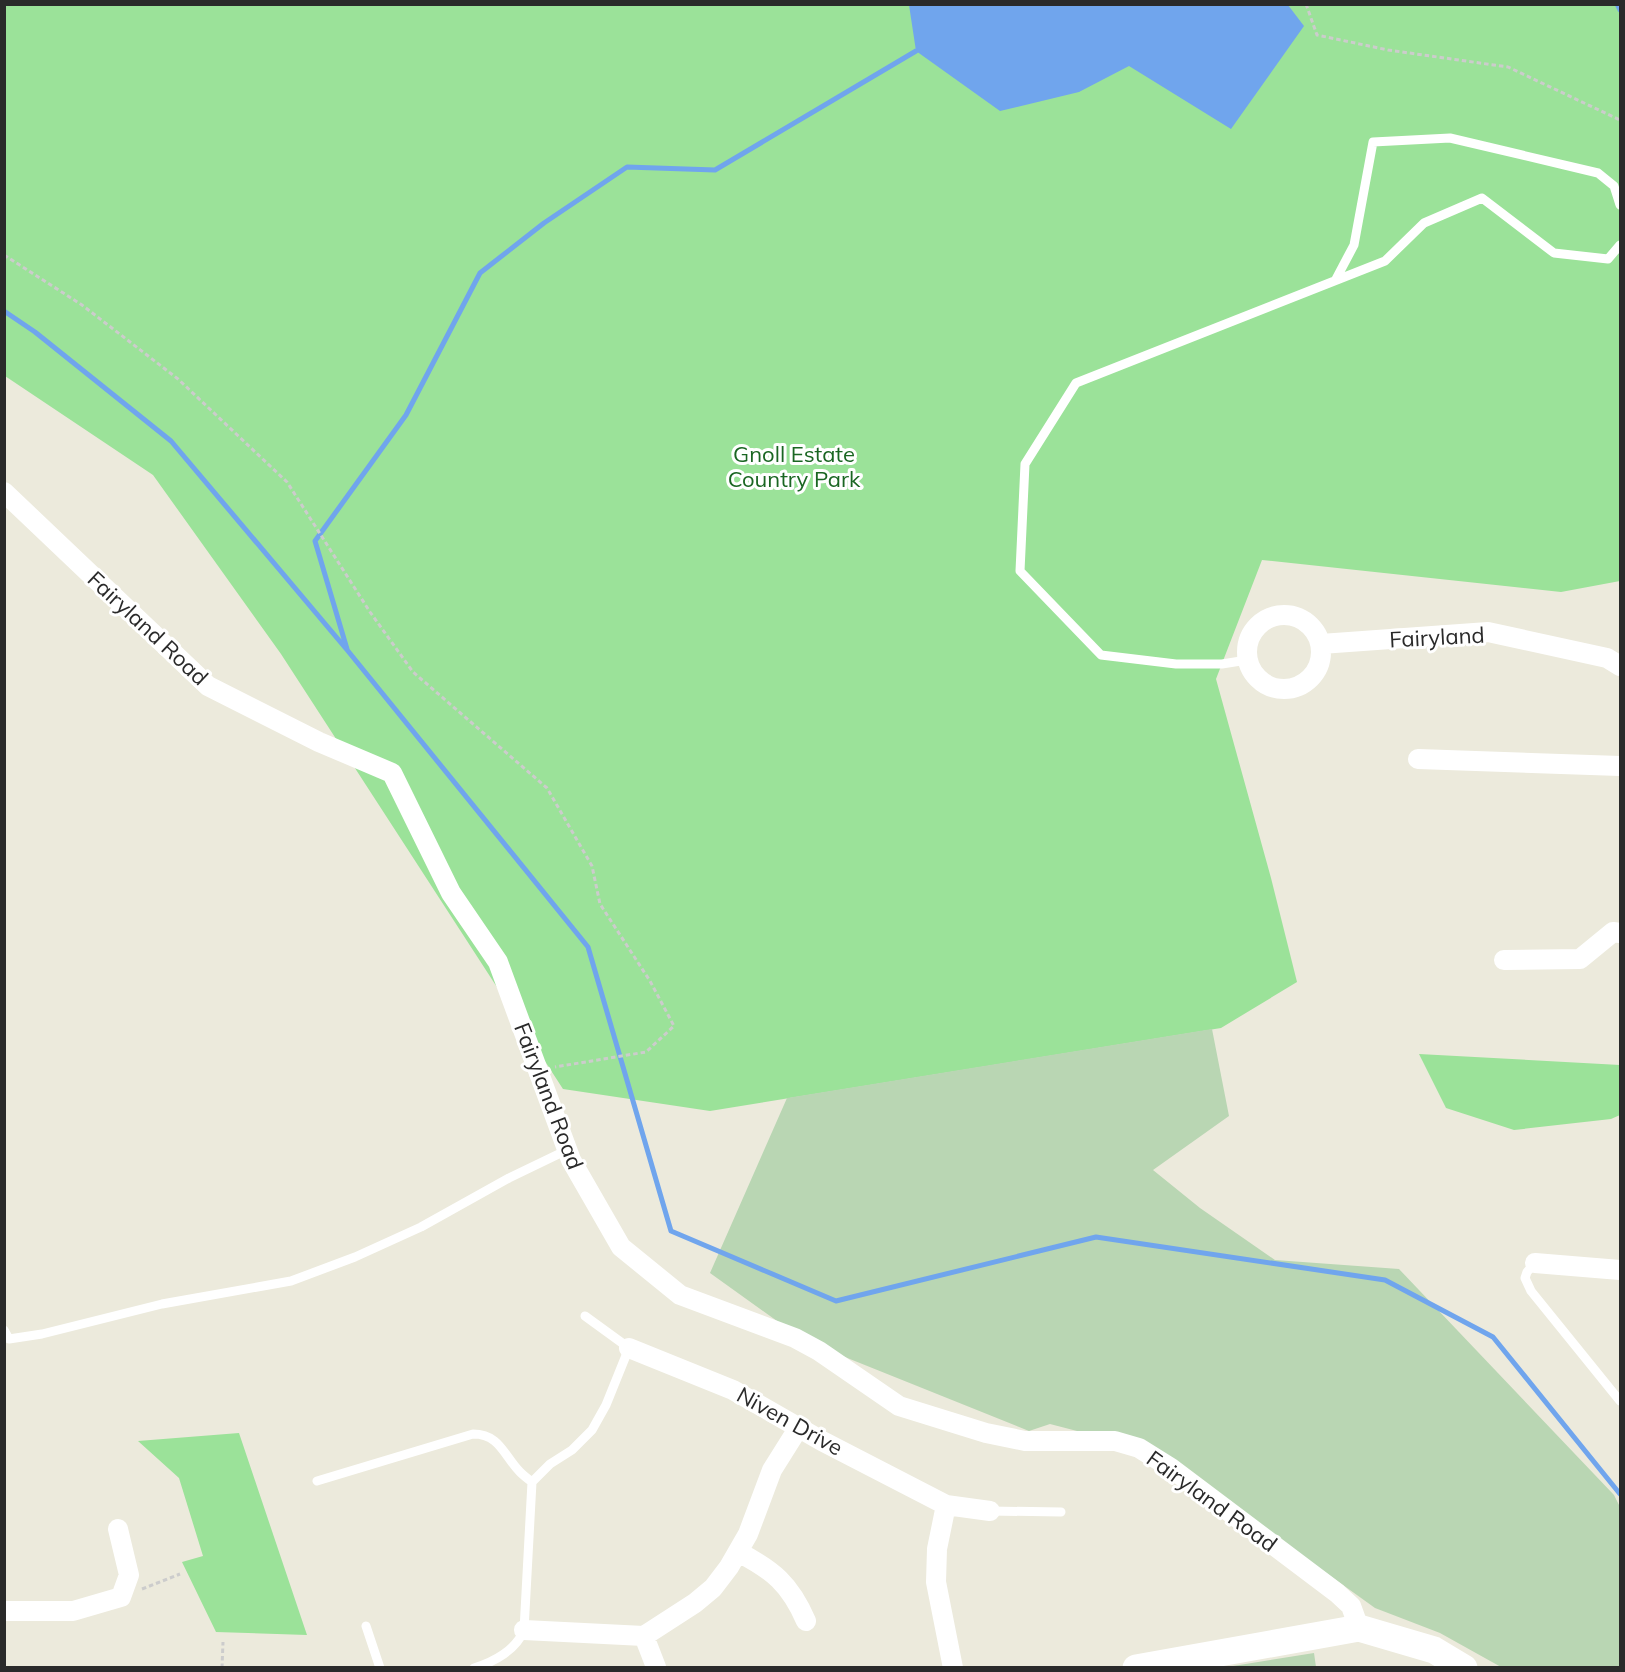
<svg xmlns="http://www.w3.org/2000/svg" width="1625" height="1672" font-family="Mulish,sans-serif">
<rect width="100%" height="100%" fill="#eceadc"/>
<path fill="#9be299" d="M4 5H1620V581L1561 592 1262 560 1216 679 1271 878 1297 982 1221 1028 710 1111 563 1089 281 654 153 475 5 376Z
M1419 1054 1620 1065V1115L1611 1119 1514 1130 1446 1108Z
M239 1433 307 1635 216 1632 182 1562 203 1556 179 1478 138 1441Z"/>
<path fill="#b9d6b3" d="M1212 1029 1229 1116 1153 1170 1200 1208 1275 1260 1399 1269 1614 1495 1620 1507V1667H1501L1440 1633 1375 1608 1158 1452 1050 1424 1029 1431 805 1341 710 1273 787 1098Z
M1314 1653 1316 1667H1227Z"/>
<path fill="#70a5ed" d="M909 5H1288L1304 26 1231 129 1129 66 1079 92 1000 111 916 51Z"/>
<g fill="none" stroke-linecap="round" stroke-linejoin="round">
<path stroke="#70a5ed" stroke-width="5" d="M1617 4 1620 10
M4 311 35 332 171 441 348 651 588 947 671 1231 836 1301 1096 1237 1385 1280 1493 1337 1620 1494
M347 649 315 541 406 415 480 273 544 223 627 167 715 170 916 51"/>
<path stroke="#ccc" stroke-width="3" stroke-dasharray="4.5 3" stroke-linecap="butt" d="M1306 4 1317 35 1388 50 1508 67 1620 120
M4 255 82 305 178 379 287 482 370 612 413 672 547 788 592 866 600 904 650 981 674 1026 646 1052 555 1067
M142 1589 180 1574
M222 1668 223 1642"/>
<path stroke="#fff" stroke-width="9" d="M1336 279 1354 245 1373 142 1450 138 1598 173 1614 186 1620 205
M1247 660 1222 664H1176L1101 655 1020 571 1025 464 1076 383 1385 261 1424 223 1482 198 1554 253 1608 259 1620 245
M1535 1263 1527 1272 1525 1278 1531 1291 1620 1401
M4 1330 9 1339 42 1334 162 1304 291 1281 355 1257 421 1227 509 1178 567 1150
M317 1481 473 1434C500 1434 504 1456 520 1472 524 1476 528 1479 532 1482
M990 1511 1061 1512
M366 1626 380 1668
M474 1668C494 1662 516 1650 524 1630L532 1482 550 1464 572 1450 592 1430 606 1405 629 1348 585 1316"/>
<path stroke="#fff" stroke-width="20" d="M4 492 208 686 319 742 392 773 451 893 498 962 571 1160 621 1247 680 1295 795 1338 819 1351 899 1406 986 1433 1025 1441H1115L1139 1448 1171 1468 1337 1593 1351 1606 1359 1628
M1247 652a37 37 0 1 1 74 0a37 37 0 1 1-74 0Z
M1321 644 1488 632 1607 658 1620 666
M1418 759 1620 766
M1504 960 1580 959 1613 932 1620 933
M1535 1263 1620 1270
M629 1348 733 1390 822 1441 946 1505
M738 1552C773 1570 790 1584 806 1621
M4 1611H73L121 1597 129 1575 118 1529
M524 1630 644 1636 695 1603 713 1588 729 1567 748 1534 772 1470 799 1427
M644 1636 656 1667
M953 1668 936 1582 937 1549 946 1505 990 1511"/>
<path stroke="#fff" stroke-width="27" d="M1136 1668 1359 1628 1434 1650 1464 1668"/>
</g>
<g text-anchor="middle" dominant-baseline="central" stroke-width="6" stroke-linejoin="round" paint-order="stroke">
<g font-size="22" fill="#1a6622" stroke="#fff">
<text x="794" y="454">Gnoll Estate<tspan x="794" dy="25">Country Park</tspan></text>
</g>
<g font-size="22" fill="#2a2a2a" stroke="#fff">
<text transform="translate(148 628) rotate(43)">Fairyland Road</text>
<text transform="translate(1437 637) rotate(-3)">Fairyland</text>
<text transform="translate(549 1096) rotate(69)">Fairyland Road</text>
<text transform="translate(790 1421) rotate(29)">Niven Drive</text>
<text transform="translate(1212 1501) rotate(36)">Fairyland Road</text>
</g>
</g>
<rect width="1625" height="1672" fill="none" stroke="#2a2a2a" stroke-width="12"/>
</svg>
